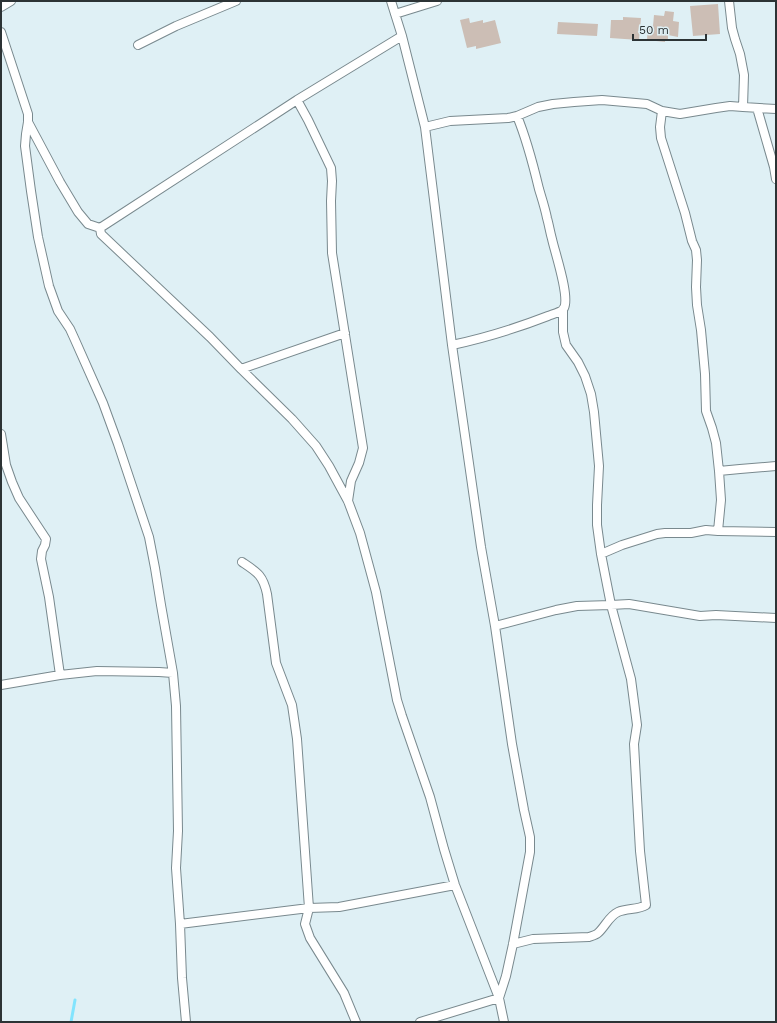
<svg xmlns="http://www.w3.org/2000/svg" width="777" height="1023" font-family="'Work Sans',sans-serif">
<rect width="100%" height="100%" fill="#dff0f5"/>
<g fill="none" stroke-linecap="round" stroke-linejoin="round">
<path stroke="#82e4fe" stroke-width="3" d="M71 1022 75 1000"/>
</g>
<path fill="#ccbeb5" d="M718 4 720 34 693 36 690 6Z
M665 11 674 12 673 21 679 22 678 37 668 35V39H665V42L647 40 648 25 653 26 654 15 664 16Z
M623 17 641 18 639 40 610 38 611 20H623Z
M469 18 470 23 483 20V23L495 20 501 43 476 49V46L467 48 460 20Z
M558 22 598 24 597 36 557 34Z"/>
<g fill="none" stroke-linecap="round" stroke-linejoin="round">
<g stroke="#79898e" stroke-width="10">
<path id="street" d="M391 1 402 36 425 127 452 345 481 547 495 626 512 744 524 810 530 837V852L513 944 506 976 499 998 420 1022
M1 7 11 1
M395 14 437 1
M1 32 28 114V122L26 134 25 146 31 191 38 237 49 286 58 311 70 329 75 340 103 403 118 444 149 537 155 568 161 605 173 673 176 706 178 831 176 868 180 924 182 978 186 1022
M138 45 176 26 236 1
M297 100 308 120 331 168 332 181 331 201 332 253 363 448 359 463 351 481 348 501
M743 107 776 109
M757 108 774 167 776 179
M662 111 660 127 661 138 685 213 692 241 696 250 697 260 696 287 697 305 701 330 705 374 706 411 712 428 716 443 719 471
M28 122 60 182 78 212 88 224 100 228
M425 127 450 121 508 118 517 116 538 107 553 104 574 102 602 100 647 104 662 111 680 114 716 108 730 106 743 107 744 75 740 54 735 39 732 28 729 1
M100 228 101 234 210 337 241 369 292 419 316 446 329 466 348 501 360 533 376 592 397 700 402 716 430 797 444 849 455 885 499 998 504 1022
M100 228 297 100 402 36
M452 345C485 338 517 328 548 316 553 314 562 312 564 308 570 296 555 253 552 239 550 232 549 225 547 218 545 208 542 199 539 189 533 164 527 140 517 116
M241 369 345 333
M1 434 6 465 12 482 19 498 40 530 46 539 45 545 42 551 41 559 49 597 60 675
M718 531 776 532
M601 554 622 545 657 534 665 533H691L706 530 718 531 721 500 719 471 740 469 776 466
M242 562C257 572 263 575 267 594L276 663 292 705 297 739 309 908 305 924 310 938 344 993 356 1022
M495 626 556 610 577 606 611 605 601 554 597 525V505L599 466 594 412 591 394 585 376 578 362 566 345 563 332V309
M1 685 60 675 97 671 159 672 173 673
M180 924 309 908 339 907 455 885
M513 944 533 939 589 937C592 936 596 935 598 933 605 927 609 916 618 912 627 908 638 910 646 905L640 851 634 744 637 725 631 679 611 605 629 604 700 616 716 615 776 618"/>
</g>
<use href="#street" stroke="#fff" stroke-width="8"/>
</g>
<rect width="777" height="1023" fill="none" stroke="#2c3335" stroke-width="4"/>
<path d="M633 34v6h73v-6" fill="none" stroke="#2c3335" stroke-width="2"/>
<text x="639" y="34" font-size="12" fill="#2c3335" stroke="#dff0f5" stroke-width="3" paint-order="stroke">50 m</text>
</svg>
